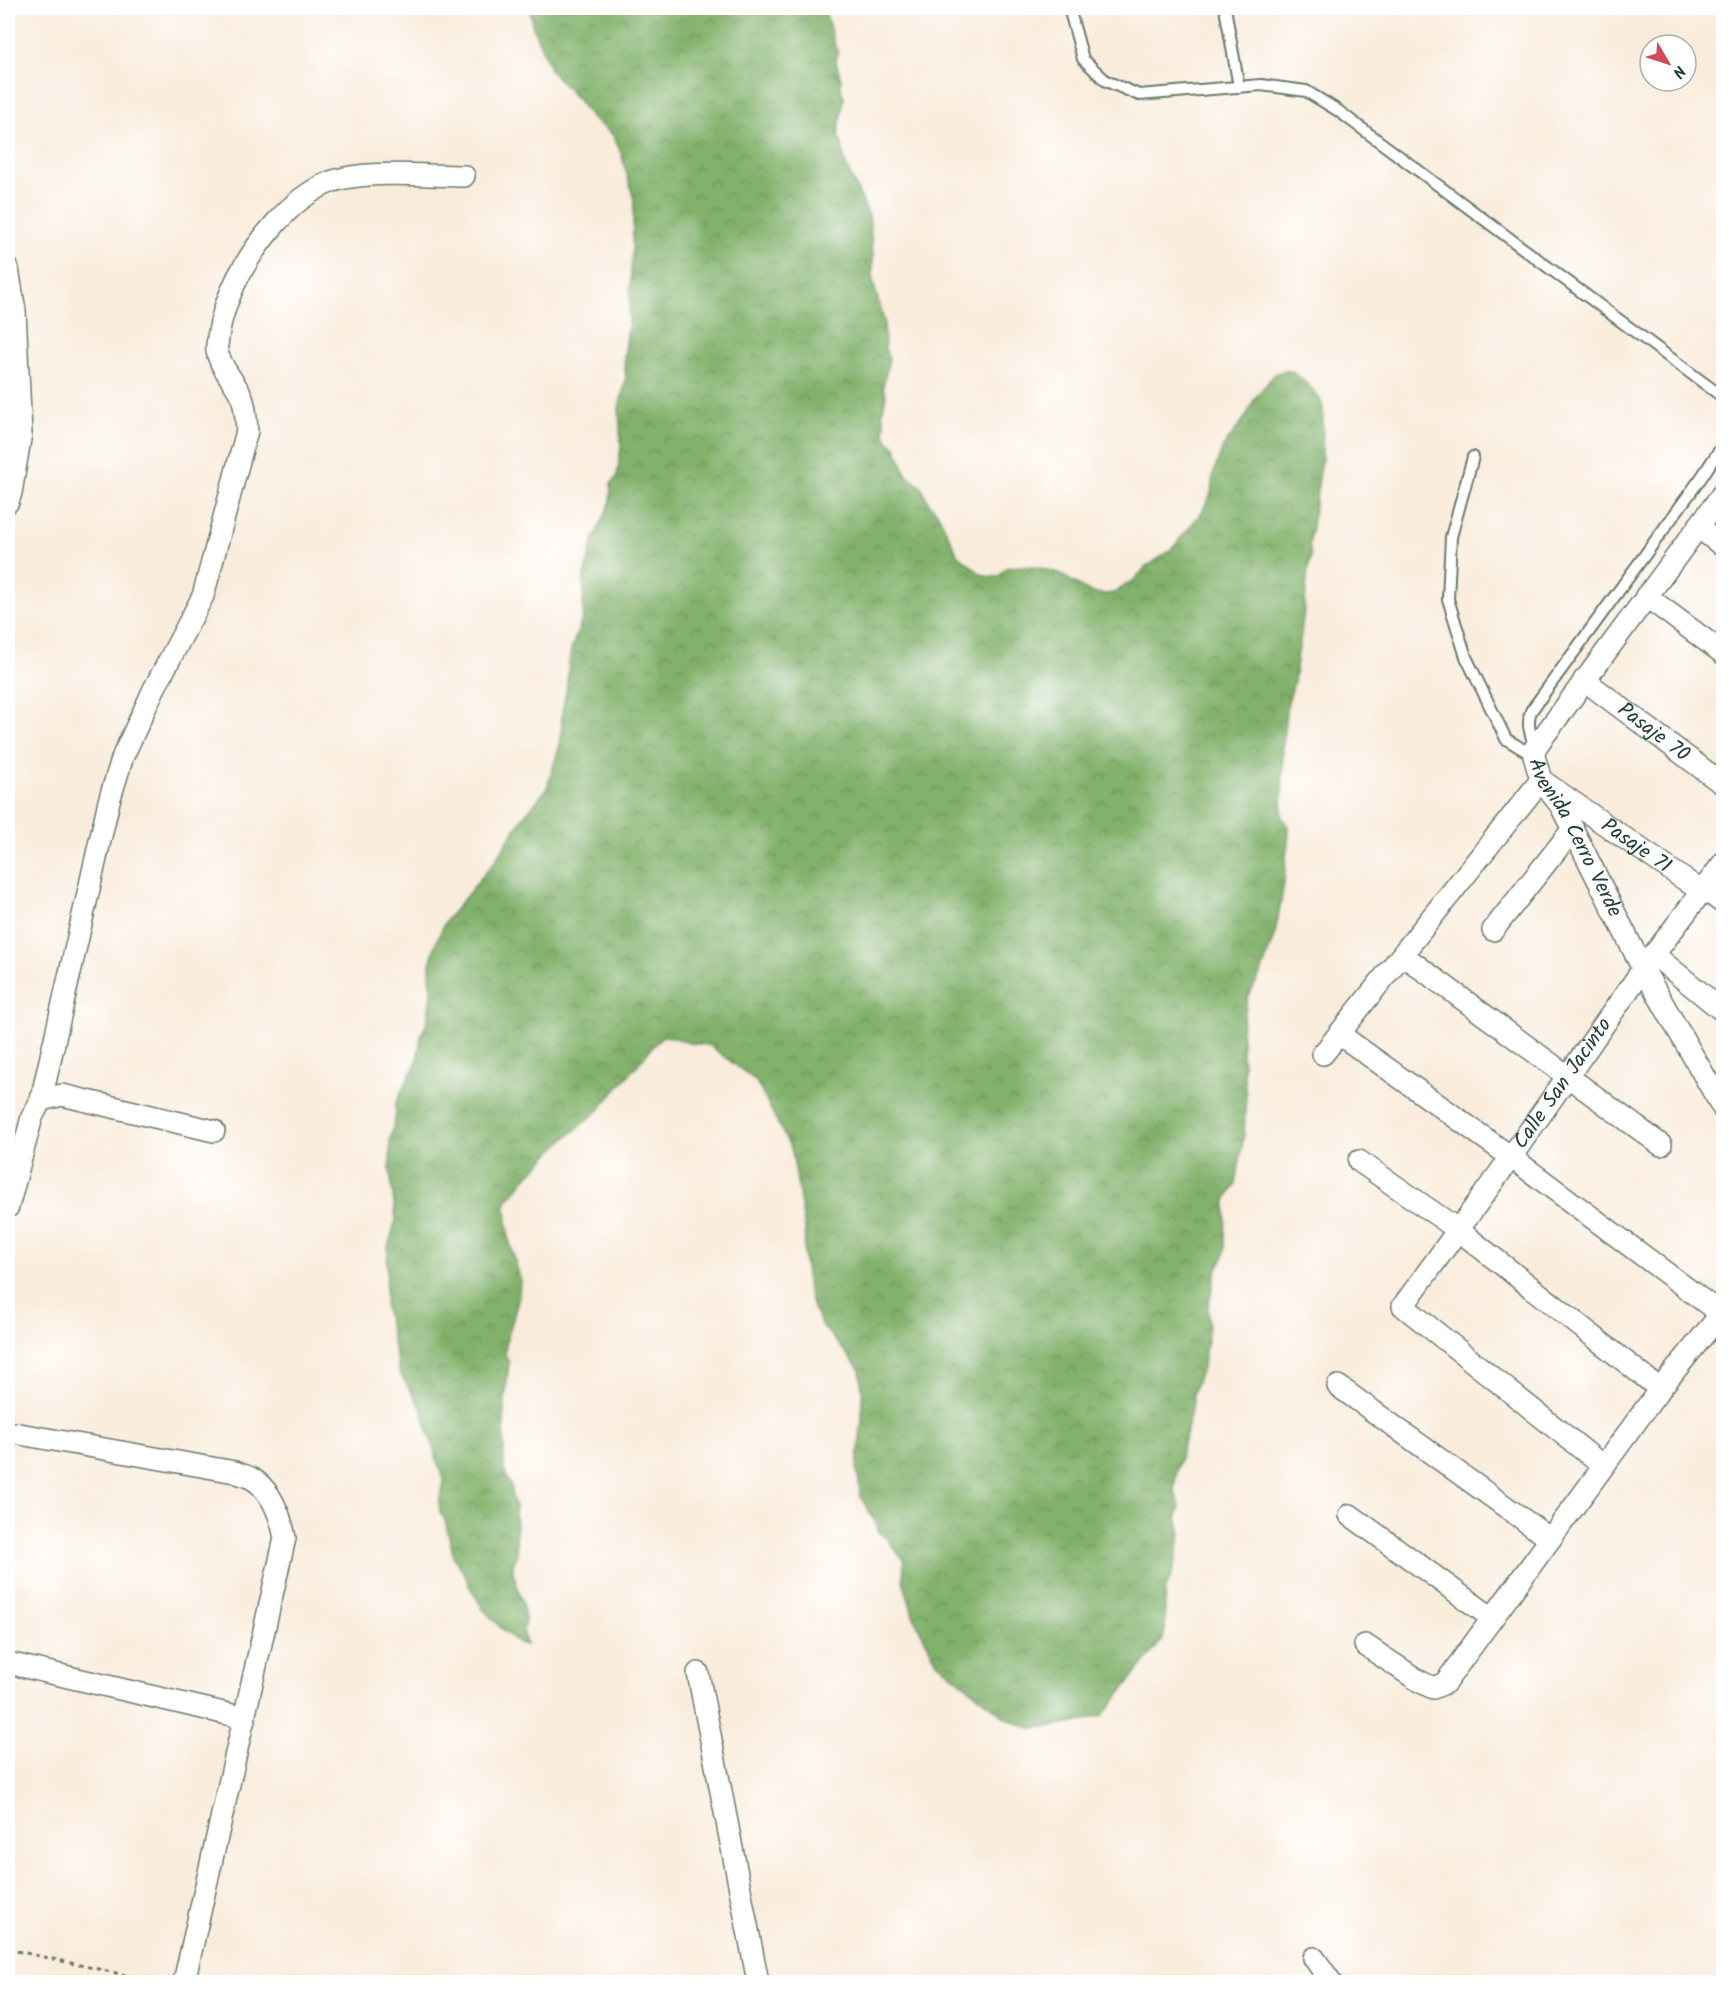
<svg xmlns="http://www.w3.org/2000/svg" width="1731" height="1990" font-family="Kalam,sans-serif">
<defs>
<pattern id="forest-crowns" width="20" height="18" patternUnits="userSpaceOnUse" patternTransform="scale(1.5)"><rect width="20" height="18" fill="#81b16b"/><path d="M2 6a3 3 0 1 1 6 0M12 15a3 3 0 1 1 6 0" fill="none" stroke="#699159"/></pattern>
</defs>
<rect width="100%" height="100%" fill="#fff"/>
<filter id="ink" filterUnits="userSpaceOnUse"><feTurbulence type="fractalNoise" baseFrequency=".0167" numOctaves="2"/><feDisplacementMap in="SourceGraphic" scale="12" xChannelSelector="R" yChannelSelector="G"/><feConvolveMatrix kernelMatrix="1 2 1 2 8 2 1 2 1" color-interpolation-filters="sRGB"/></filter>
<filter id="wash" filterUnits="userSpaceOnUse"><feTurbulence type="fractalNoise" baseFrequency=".008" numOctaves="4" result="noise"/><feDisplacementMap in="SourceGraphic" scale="24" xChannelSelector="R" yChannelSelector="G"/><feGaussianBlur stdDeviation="1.35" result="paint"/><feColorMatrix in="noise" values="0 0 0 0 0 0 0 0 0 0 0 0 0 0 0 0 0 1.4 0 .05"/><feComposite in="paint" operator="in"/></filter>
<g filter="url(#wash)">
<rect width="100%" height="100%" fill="#f9ecdb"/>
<path fill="url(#forest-crowns)" stroke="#507750" stroke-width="1.5" d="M530 8H824L834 43 838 51 836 61 841 80V89L844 98 838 136 842 144 845 163 869 216 873 256V282L884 321 885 350 889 358 883 387 886 395 882 414 885 423 884 432 888 440 896 447 906 474 921 487 930 505 937 512 958 555 981 574 990 577 999 576 1006 568 1020 566 1040 568 1058 573 1092 593 1108 594 1117 592 1124 585 1133 581 1146 567 1171 550 1202 512 1211 494 1213 475 1223 447 1247 415 1255 398 1274 375 1282 371H1292L1307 384 1320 399 1323 408 1322 458 1309 546C1313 557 1308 565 1307 577 1305 612 1299 647 1294 681 1292 692 1287 702 1286 712 1281 748 1283 782 1282 818L1288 826 1289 835 1286 855 1284 884 1275 933 1262 971 1248 997 1242 1026V1056L1246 1095 1244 1135 1236 1184 1226 1200 1225 1250 1223 1260 1217 1268 1208 1306 1209 1326 1203 1365 1193 1393V1403L1177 1469 1174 1489 1180 1507 1177 1516 1181 1534 1173 1572 1165 1590V1630L1163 1639 1108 1709 1101 1716 1072 1724 1033 1728 1024 1726 1006 1718 937 1662 914 1618 903 1580 904 1561 887 1539 879 1532 876 1523 861 1498 857 1469 862 1419V1390L860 1370 822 1325 813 1308 808 1289 804 1259 805 1230 792 1151 756 1081 709 1045 689 1043 672 1037 662 1036 598 1111 560 1143 526 1178 507 1201 506 1210 509 1240 520 1278 519 1297 506 1344 505 1354 509 1362 504 1411V1470L512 1489V1498L515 1506 517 1555 513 1564V1572L522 1601 525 1621 523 1630 526 1645 519 1643 504 1631 483 1609 468 1584 465 1574 454 1558 445 1520 440 1512 439 1502 444 1483 421 1407 400 1374 385 1307 388 1247 396 1220 390 1170V1141L396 1114 395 1105 417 1061 422 1032 427 1023 431 994 430 964 435 945 445 922 495 861 522 819 547 788 561 741 562 711 566 693 570 653 583 617 584 577 594 539 610 503 611 484 617 476 621 447 619 408 626 379 624 359 629 320 634 200 621 153 613 135 590 116 578 100 551 71 532 25Z"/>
</g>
<g filter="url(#ink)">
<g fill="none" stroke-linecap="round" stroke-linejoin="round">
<g stroke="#6b7a6e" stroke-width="14">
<path id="service" d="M1069 8 1083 59 1106 81 1139 95 1261 85 1306 91 1337 110 1724 398
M1225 8 1239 87
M1473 457 1451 537 1448 599 1466 657 1506 739 1534 756
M1535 748C1531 735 1526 724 1531 711L1701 478 1724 443"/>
</g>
<g stroke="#6b7a6e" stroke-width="24">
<g id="minor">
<path d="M8 269 15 311 21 433 11 493 8 502"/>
<path id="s1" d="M1724 492 1535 748 1534 756 1541 780 1561 806 1643 969 1724 1110"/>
<path d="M1698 527 1724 547"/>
<path d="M1646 596 1724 654"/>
<path id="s2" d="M1584 680 1724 785"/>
<path d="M1703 888 1724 904"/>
<path d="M1493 930 1573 829"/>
<path d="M1653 954 1724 1012"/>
<path d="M1404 956 1661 1145"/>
<path d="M1339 1034 1511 1157 1721 1314"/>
<path id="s3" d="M1323 1054 1541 780 1701 891"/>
<path d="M41 1100 62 1095 214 1131"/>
<path d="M1359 1161 1457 1229 1660 1389"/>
<path d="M8 1207 32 1117 41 1100 109 801 123 756 154 689 203 596 247 431C246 419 246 406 241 395 234 381 220 367 217 351 216 347 218 341 218 337 221 315 228 298 238 277 257 242 290 199 328 183 363 169 426 176 464 176"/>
<path d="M1338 1386 1549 1538"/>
<path d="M8 1432 235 1472C242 1475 252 1477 257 1482 274 1496 281 1517 285 1538L184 1982"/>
<path id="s4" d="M1603 1466 1403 1306 1511 1157 1643 969 1724 862"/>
<path d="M1350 1515 1492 1618"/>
<path d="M1365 1645 1419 1681 1433 1688 1445 1683 1660 1389 1724 1310"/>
<path d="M8 1663 245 1718"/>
<path d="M698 1673 758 1982"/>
<path d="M1314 1958 1331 1982"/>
</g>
</g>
<path stroke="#6b7a6e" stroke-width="3" stroke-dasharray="4.5 4.5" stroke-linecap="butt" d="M8 1949 156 1982"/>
<use href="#service" stroke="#fff" stroke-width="10"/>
<use href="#minor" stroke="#fff" stroke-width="21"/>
</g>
</g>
<g text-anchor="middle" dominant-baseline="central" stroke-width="4.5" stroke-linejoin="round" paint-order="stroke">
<g font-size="21" fill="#1f3d34" stroke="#fff">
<text stroke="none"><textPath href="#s2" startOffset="87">Pasaje 70</textPath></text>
<text stroke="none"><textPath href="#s1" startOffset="418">Avenida Cerro Verde</textPath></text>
<text stroke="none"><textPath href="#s3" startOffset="466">Pasaje 71</textPath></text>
<text stroke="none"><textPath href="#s4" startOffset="530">Calle San Jacinto</textPath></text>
</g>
</g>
<rect width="1731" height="1990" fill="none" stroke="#fff" stroke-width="30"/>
<g transform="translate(1668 63) rotate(129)"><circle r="28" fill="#ffffff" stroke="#a5b1ae" stroke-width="1.5"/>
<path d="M0-4.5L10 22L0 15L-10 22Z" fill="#d1495b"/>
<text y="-9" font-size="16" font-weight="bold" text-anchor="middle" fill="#1f3d34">N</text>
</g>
</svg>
